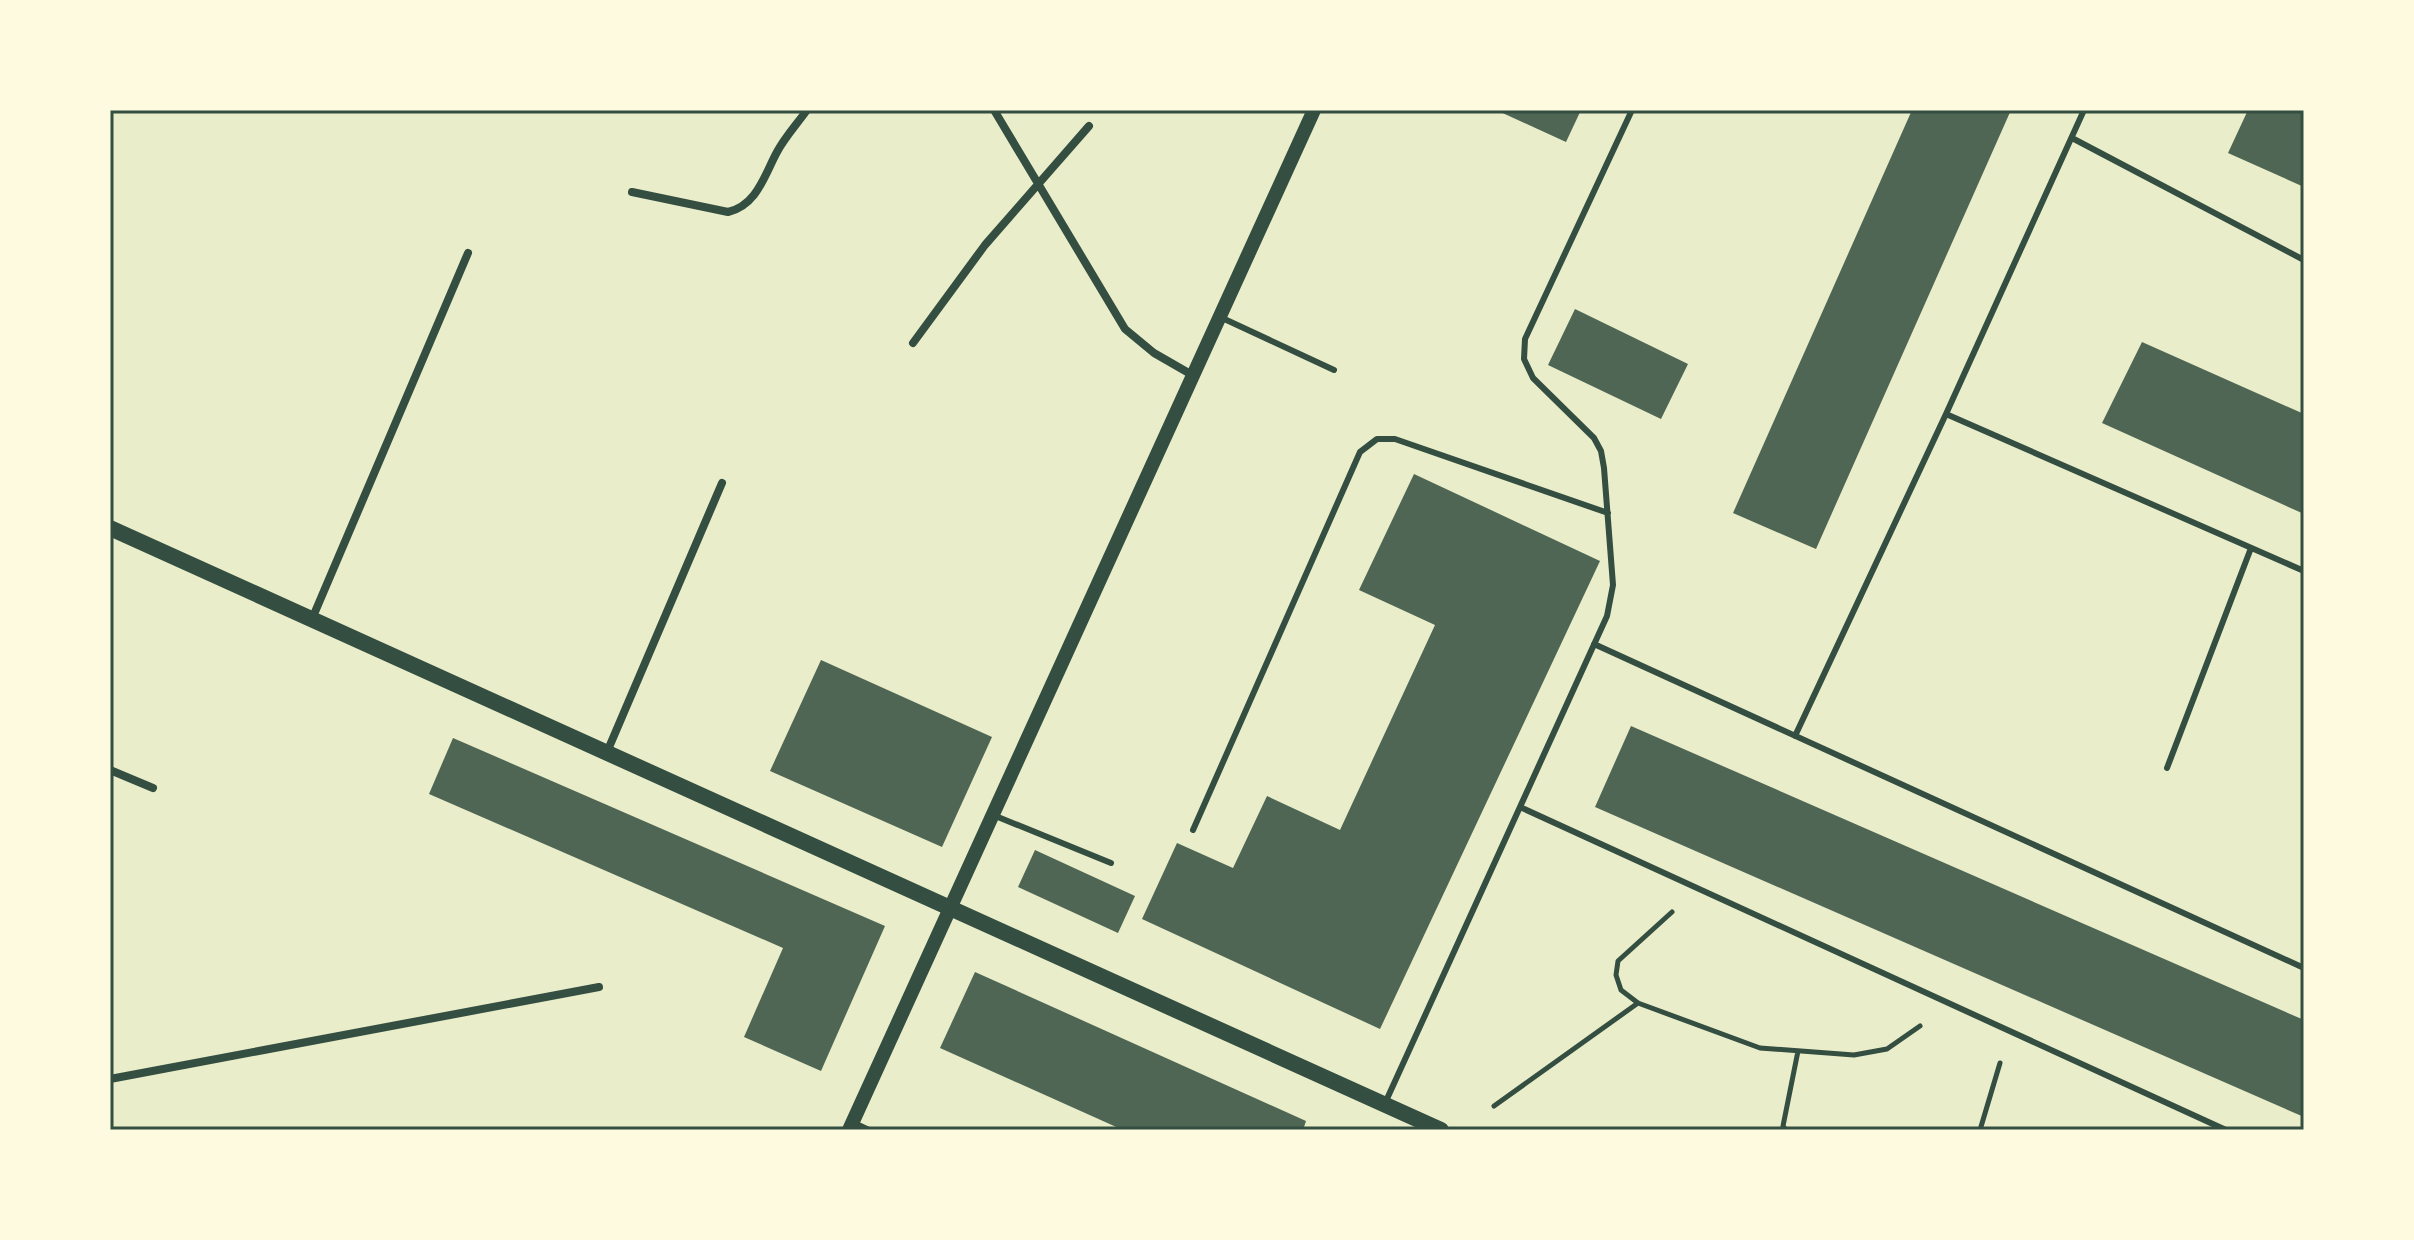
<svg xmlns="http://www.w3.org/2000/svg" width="2414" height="1240" font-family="Georgia,serif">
<rect width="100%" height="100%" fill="#e9edc9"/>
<path fill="#4f6655" d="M1496 110H1581L1566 142Z
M1912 110H2011L1816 549 1733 513Z
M2248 110H2304V187L2228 153Z
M1575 309 1688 364 1661 419 1548 365Z
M2142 342 2304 414V514L2102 423Z
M1414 474 1600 561 1380 1029 1142 919 1177 843 1233 868 1267 796 1340 830 1435 625 1359 590Z
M821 660 992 737 942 847 770 771Z
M1631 726 2304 1020V1117L1595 807Z
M453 738 885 926 821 1071 744 1037 783 948 429 794Z
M1035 850 1135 896 1118 933 1018 887Z
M975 972 1306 1121 1303 1130H1123L940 1048Z"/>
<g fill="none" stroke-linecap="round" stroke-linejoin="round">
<path stroke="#344e41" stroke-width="5" d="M1672 912 1618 961 1616 975 1621 990 1638 1003 1760 1048 1854 1055 1887 1049 1920 1026
M1494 1106 1638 1003
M1786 1130 1783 1126 1798 1051
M1980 1130 2000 1063"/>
<path stroke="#344e41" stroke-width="6" d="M2072 138 2304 260
M1220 317 1334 370
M1946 414 2304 571
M1594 644 2304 968
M1795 736 1946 414 2084 110
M2167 768 2251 548
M1520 807 2226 1130
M993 815 1111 863
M1193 830 1360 452 1377 439H1395L1608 513
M1386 1101 1607 616 1613 585 1604 468 1601 451 1594 438 1533 378 1524 359 1525 339 1632 110
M852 1122 869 1130"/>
<path stroke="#344e41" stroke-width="8" d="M994 110 1125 329 1154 353 1194 376
M632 192 728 212C757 205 764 176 777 152 785 137 797 124 807 110
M913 343 985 245 1089 126
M312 619 468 253
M607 752 722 483
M110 770 153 788
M110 1079 599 987"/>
<path stroke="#344e41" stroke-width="14" d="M849 1130 1314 110"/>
<path stroke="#344e41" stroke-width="16" d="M110 528 1441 1130"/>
</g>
<rect width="2414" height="1240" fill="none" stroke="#fefae0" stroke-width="224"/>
<rect x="112" y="112" width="2190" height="1016" fill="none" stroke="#344e41" stroke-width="3"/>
</svg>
